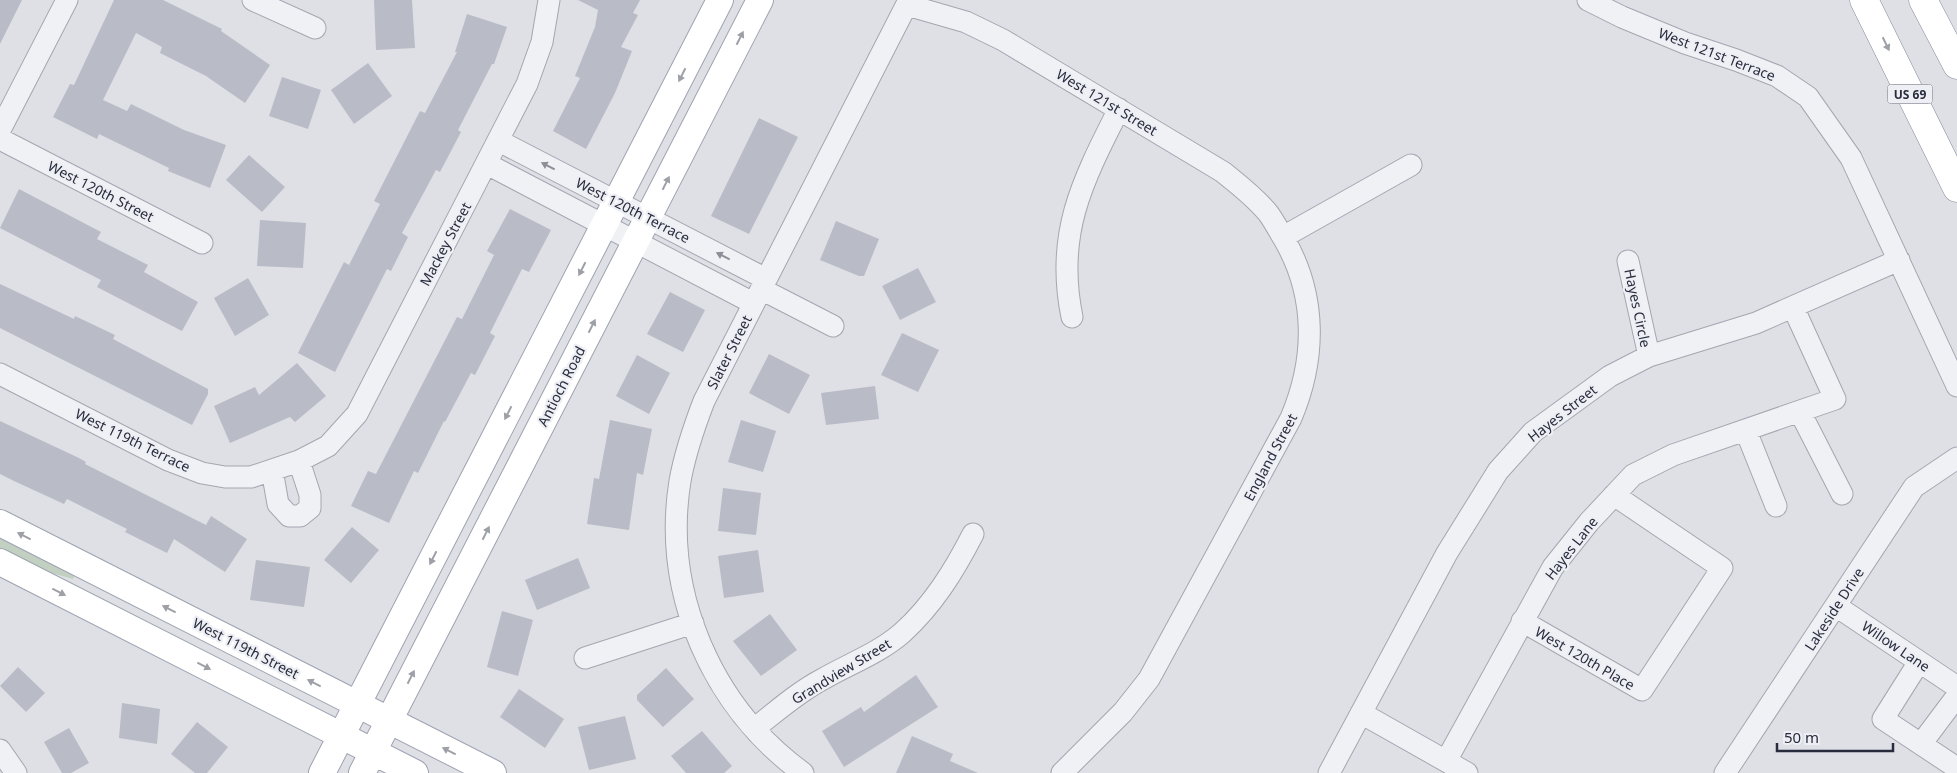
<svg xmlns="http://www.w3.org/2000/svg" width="1957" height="773" font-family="'Noto Sans',sans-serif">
<rect width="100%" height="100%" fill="#dee0e6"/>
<path fill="#c1d0c0" d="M0 537 74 576 73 579 30 567 0 554Z"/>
<path fill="#b9bbc6" d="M0 0H22L0 44Z
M114 0H163L222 29 221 31 270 65 245 103 206 76 160 53 162 47 136 33 103 100 127 111 131 104 184 130 226 145 210 188 168 171 169 168 99 134 97 139 53 117 70 84 74 85Z
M374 0H412L415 48 376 50Z
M578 0H640L633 13 638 15 621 47 632 51 615 93 586 149 553 131 580 78 575 76 595 27 598 10Z
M467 14 507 27 494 64H492L458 130 461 132 440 172 436 170 402 233 408 237 391 271 387 269 335 372 298 353 344 262 349 265 380 204 374 201 420 111 425 113 457 52H455Z
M368 63 392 96 354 124 331 90Z
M282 77 321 90 308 129 269 116Z
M759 118 798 137 749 234 711 216Z
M249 155 285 187 262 212 226 180Z
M19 189 101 232 97 239 148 265 144 272 198 302 182 331 97 287 101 280 0 228Z
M510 209 551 230 529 272 522 269 490 333 495 336 475 375 471 373 445 422 444 421 418 473 414 471 389 523 351 506 368 471 376 474 457 317 462 319 494 255 487 251Z
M260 220 306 223 303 268 257 266Z
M836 221 879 239 864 276H859L820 260Z
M918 268 936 302 900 320 882 286Z
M248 278 269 315 235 336 214 298Z
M0 284 74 319 75 316 115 335 113 339 208 389V394L192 425 0 328Z
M670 292 705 310 683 352 647 334Z
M902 333 939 350 918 392 881 375Z
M769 354 810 375 789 414 749 393Z
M637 355 670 373 649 414 616 396Z
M297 363 326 396 295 422 290 417 230 443 214 406 255 387 259 395Z
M875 386 879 419 826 425 821 393Z
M610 420 652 429 643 475 637 473 629 530 587 524 594 478 599 479Z
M741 420 776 431 763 472 728 462Z
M0 421 79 458 86 462 85 464 206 525 211 516 247 539 225 572 174 539 167 553 125 532 127 529 67 499 64 504 14 481 0 474Z
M723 488 761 493 756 535 718 531Z
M352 527 379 550 351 583 324 560Z
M758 550 764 592 724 598 718 556Z
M578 558 590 588 537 610 525 580Z
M256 560 310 567 304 607 250 600Z
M502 611 533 620 518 676 487 667Z
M770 614 797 650 761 676 733 641Z
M18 667 45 693 26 712 0 686Z
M666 668 694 699 663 727 637 700V695Z
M916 675 938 707 844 767 822 731 861 707 864 712Z
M519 689 564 719 545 748 500 717Z
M122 703 160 709 157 744 119 738Z
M625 716 636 759 589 770 578 727Z
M197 722 228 747 207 773H195L171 754Z
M69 728 89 763 71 773H62L44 742Z
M702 731 732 766 724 773H686L671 756Z
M912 736 953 754 950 761 978 773H896Z"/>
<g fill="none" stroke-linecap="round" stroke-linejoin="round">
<g stroke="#a4a6b0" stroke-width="23">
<path id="minor" d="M253 0 315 28
M1588 0 1622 17 1685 43 1736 60 1777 76 1808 97 1851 158 1957 386
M907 5 966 22 1003 40 1223 172C1239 185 1255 197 1268 213 1274 221 1279 231 1284 239 1317 296 1316 359 1291 418L1149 679 1123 712 1062 773
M0 130 67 0
M0 139 202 243
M499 141 766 279
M487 164 753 303
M1283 237 1411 165
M1628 261 1649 356
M761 289 833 326
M1072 317C1055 234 1082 182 1119 109
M0 374 168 460 202 473 225 477H251L299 461 328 446 357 414 527 84 542 42 549 0
M1800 412 1842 494
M1746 431 1776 506
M272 470 278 504 289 516H300L310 508V495L299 461
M1836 606 1957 687
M1522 621 1642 690 1722 568 1614 495
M585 658 693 623
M1919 662 1883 719 1957 768
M1361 713 1467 773
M755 728C777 711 798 692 823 679 849 664 879 653 902 633 933 605 954 571 973 534
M1921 744 1957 696
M0 750 16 773
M1446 761 1553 567 1589 522 1633 475 1673 455 1835 399 1793 307
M803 773C712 707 662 593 680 481 685 453 694 427 704 401L909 0
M1329 773 1447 553 1498 471 1533 432 1610 376 1649 356 1756 323 1899 260
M1725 773 1914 487 1957 458"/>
</g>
<g stroke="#9ea3b1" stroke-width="28">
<path id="major" d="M0 523 493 773
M0 562 415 773
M322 773 720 0
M362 773 760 0"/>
</g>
<g stroke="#878c9c" stroke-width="29">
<path id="highway" d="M1864 0 1957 188
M1923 0 1957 65"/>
</g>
<use href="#minor" stroke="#f0f1f5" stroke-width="21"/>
<use href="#major" stroke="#fff" stroke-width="26"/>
<use href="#highway" stroke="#fff" stroke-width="28"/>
</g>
<defs><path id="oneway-solid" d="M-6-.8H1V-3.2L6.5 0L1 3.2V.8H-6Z" transform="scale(1.25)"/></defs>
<g fill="#9ea0a7">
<use href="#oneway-solid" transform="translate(740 38) rotate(-63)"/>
<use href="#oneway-solid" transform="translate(1886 44) rotate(64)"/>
<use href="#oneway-solid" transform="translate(682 75) rotate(117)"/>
<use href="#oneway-solid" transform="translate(666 183) rotate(-63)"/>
<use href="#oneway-solid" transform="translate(582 269) rotate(117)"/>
<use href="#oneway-solid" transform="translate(592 326) rotate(-63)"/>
<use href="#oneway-solid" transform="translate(508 413) rotate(117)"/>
<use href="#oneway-solid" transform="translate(486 533) rotate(-63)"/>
<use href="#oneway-solid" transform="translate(24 536) rotate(-153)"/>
<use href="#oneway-solid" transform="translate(433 558) rotate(117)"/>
<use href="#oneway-solid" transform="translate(59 592) rotate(27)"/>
<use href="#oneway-solid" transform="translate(169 609) rotate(-153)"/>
<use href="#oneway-solid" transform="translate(204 666) rotate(27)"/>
<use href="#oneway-solid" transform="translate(411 677) rotate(-63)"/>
<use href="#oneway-solid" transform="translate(314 683) rotate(-153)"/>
<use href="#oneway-solid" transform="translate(449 751) rotate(-153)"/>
</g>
<g fill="#8c8e98">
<use href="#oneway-solid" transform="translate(548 166) rotate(-153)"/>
<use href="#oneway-solid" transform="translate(723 256) rotate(-153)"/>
</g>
<g text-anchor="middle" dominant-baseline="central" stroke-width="4.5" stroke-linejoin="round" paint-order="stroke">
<rect fill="#edeff4" stroke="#636673" stroke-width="1" x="1887.5" y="84.5" width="45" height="19" rx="4"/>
<g font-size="12" font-weight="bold" fill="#282c3c">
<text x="1910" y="94">US 69</text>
</g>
<g font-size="14" fill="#282c3c" stroke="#edeff4">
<text transform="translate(1717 54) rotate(21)">West 121st Terrace</text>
<text transform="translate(1107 102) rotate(31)">West 121st Street</text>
<text transform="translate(101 191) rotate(27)">West 120th Street</text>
<text transform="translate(633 210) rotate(27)">West 120th Terrace</text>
<text transform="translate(445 244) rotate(-62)">Mackey Street</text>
<text transform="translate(1638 308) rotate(78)">Hayes Circle</text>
<text transform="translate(729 352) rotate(-63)">Slater Street</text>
<text transform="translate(561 386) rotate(-63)">Antioch Road</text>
<text transform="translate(1562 413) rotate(-38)">Hayes Street</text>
<text transform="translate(133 440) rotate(26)">West 119th Terrace</text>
<text transform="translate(1270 457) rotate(-62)">England Street</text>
<text transform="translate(1571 548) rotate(-52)">Hayes Lane</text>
<text transform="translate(1834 609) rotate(-57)">Lakeside Drive</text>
<text transform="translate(1896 646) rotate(34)">Willow Lane</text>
<text transform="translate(246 648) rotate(27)">West 119th Street</text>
<text transform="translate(1585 658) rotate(30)">West 120th Place</text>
<text transform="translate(841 671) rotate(-31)">Grandview Street</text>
</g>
</g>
<path d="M1777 743v8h116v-8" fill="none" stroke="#282c3c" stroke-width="2.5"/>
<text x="1784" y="743" font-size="15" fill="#282c3c" stroke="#edeff4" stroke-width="4" paint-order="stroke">50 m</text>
</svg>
